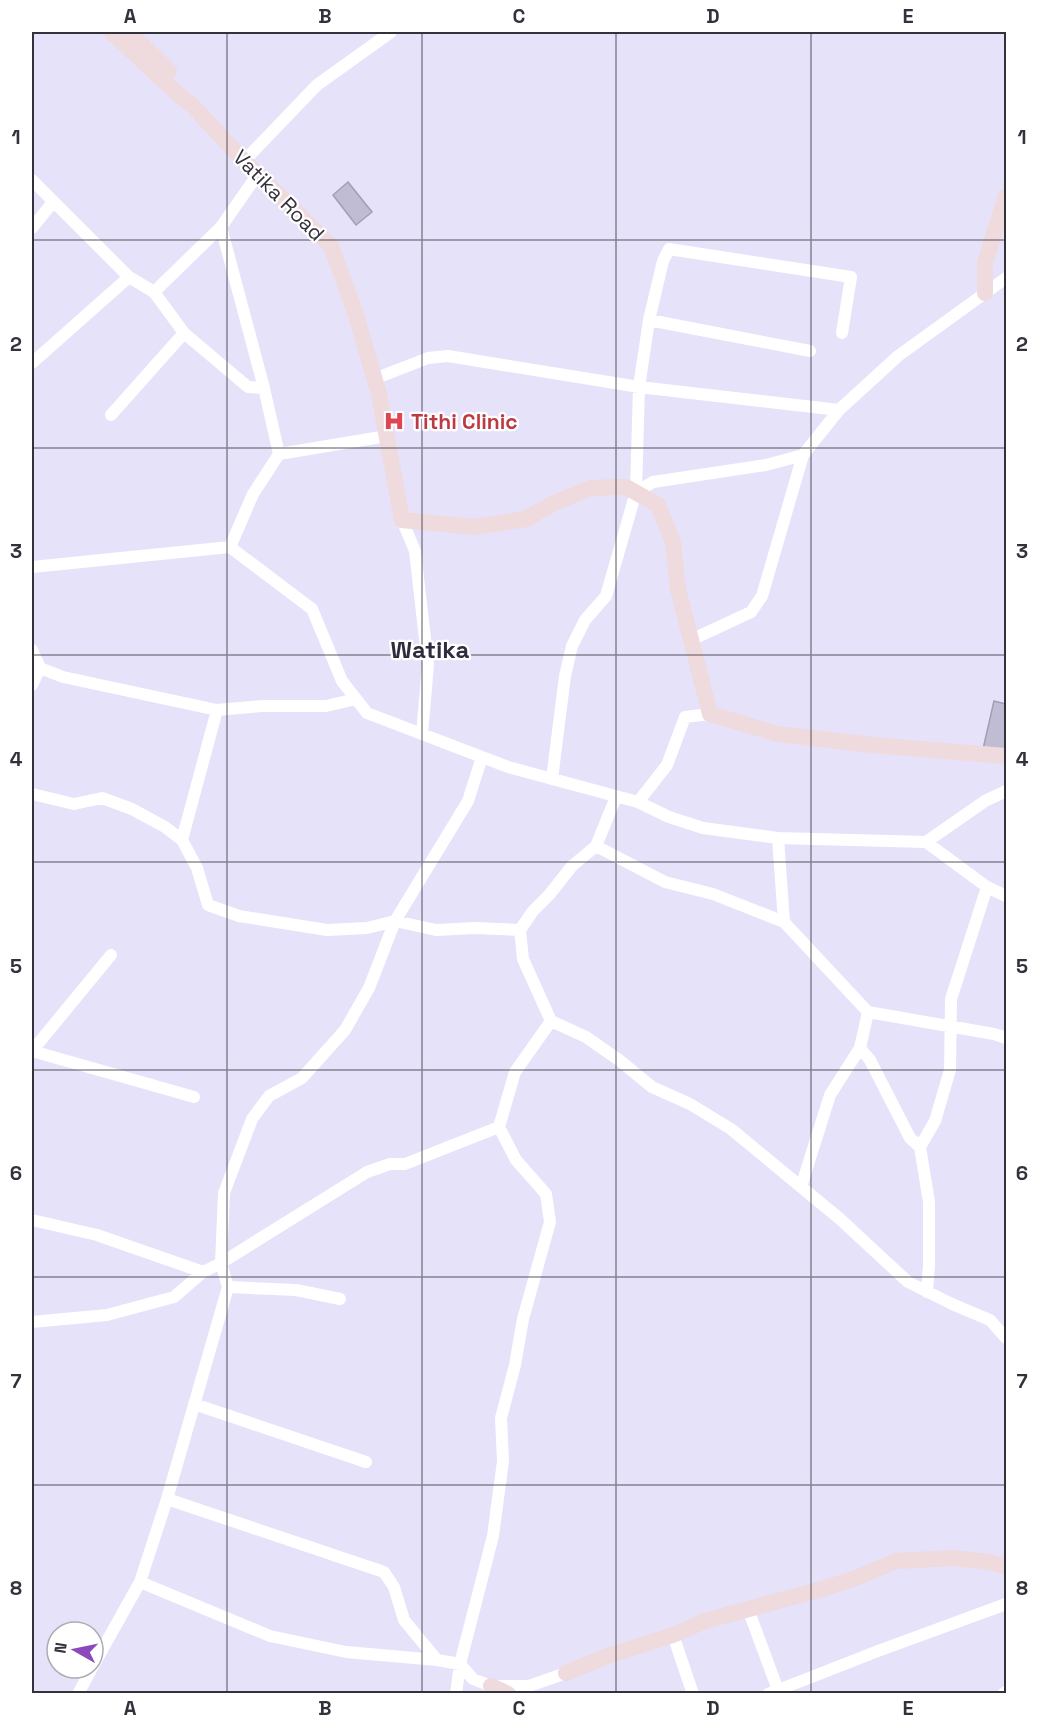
<svg xmlns="http://www.w3.org/2000/svg" width="1038" height="1725" font-family="'Space Grotesk',sans-serif">
<rect width="100%" height="100%" fill="#e6e2fa"/>
<path fill="#c0bcd3" stroke="#a29eb4" stroke-width="1.5" d="M348 182 372 212 356 225 333 195Z
M994 701 1006 704V750L983 749Z"/>
<g fill="none" stroke-linecap="round" stroke-linejoin="round">
<path stroke="#fff" stroke-width="12" d="M244 161 317 85 391 32
M32 180 129 277 154 292 184 333 248 387 264 388
M221 227 264 388 279 454
M32 228 53 202
M154 292 221 227 258 174
M649 320 810 351
M32 363 129 277
M374 379 428 358 448 356 639 387 839 410
M111 415 184 333
M636 492 653 482 766 465 803 455 839 410 898 356 1006 278
M402 520 415 551 428 665 422 734
M230 547 312 609 342 681 367 713 508 767 638 802 667 765 685 717 710 714
M32 567 230 547 253 494 279 454 387 436
M691 640 751 612 762 596 803 455
M32 650 40 668 63 677 217 710 262 706H326L356 699
M32 685 40 668
M552 779 565 676 572 646 585 620 606 596 636 492 639 387 649 320 663 261 669 249 851 277 842 333
M32 794 74 804 102 798 132 809 165 827 182 840 197 868 208 905 239 916 327 930 367 928 395 921 436 930 475 928 520 930
M616 797 596 846 572 866 549 895 533 911 520 930 523 959 551 1021 586 1037 619 1060 652 1087 690 1104 731 1129 840 1219 908 1282 952 1304 990 1320 1006 1338
M638 802 669 817 703 828 778 838 926 842 987 887 1006 896
M778 838 784 922
M182 840 217 710
M926 842 985 801 1006 791
M596 846 665 882 713 894 784 922 868 1012 860 1048 830 1095 801 1187
M868 1012 994 1034 1006 1038
M551 1021 515 1072 499 1127 516 1160 546 1194 550 1222 523 1319 515 1365 501 1418 503 1461 493 1536 460 1664 473 1679 491 1686H529L566 1673
M860 1048 870 1060 910 1138 920 1147 929 1202V1265L927 1292
M32 1051 194 1097
M32 1051 111 955
M920 1147 935 1121 950 1070 951 999 987 887
M32 1220 97 1235 203 1272
M228 1287 296 1290 340 1299
M32 1322 107 1315 174 1297 203 1272 221 1263 367 1172 390 1164H405L499 1127
M194 1404 366 1462
M167 1499 384 1572 394 1587 404 1620 437 1660
M140 1582 270 1636 346 1652 437 1660 460 1664 456 1694
M748 1609 778 1690
M673 1635 693 1694
M93 1666 140 1582 167 1499 228 1287 221 1263 224 1193 252 1119 269 1096 302 1078 345 1030 369 988 395 921 468 801 482 757
M78 1694 92 1668
M768 1694 878 1651 1006 1604
M1003 1694 1006 1692"/>
<path stroke="#efdadd" stroke-width="16" d="M111 32 180 96 192 105 244 161 331 246 355 312 379 394 402 520 473 527 526 519 552 504 590 488 626 487 658 505 673 542 678 589 710 714 778 734 872 745 1006 756
M129 32 169 71
M985 293V263L1006 196
M566 1673 605 1657 673 1635 705 1621 822 1589 856 1578 896 1561 953 1558 988 1562 1006 1566
M491 1686 508 1694"/>
</g>
<path fill="none" stroke="#33313b" stroke-width="1.5" stroke-opacity="0.55" d="M227 32V1694M422 32V1694M616 32V1694M811 32V1694M32 240H1006M32 448H1006M32 655H1006M32 862H1006M32 1070H1006M32 1277H1006M32 1485H1006"/>
<defs>
<g id="hospital-bare" transform="scale(1.62)"><path d="M-5-5h3v3.5h4V-5h3V5h-3V1.5h-4V5h-3Z" fill="#e0444e" stroke="#fff" stroke-width="2.5" paint-order="stroke"/></g>
</defs>
<g fill-rule="evenodd">
<use href="#hospital-bare" x="394" y="421"/>
</g>
<g text-anchor="middle" dominant-baseline="central" stroke-width="4.5" stroke-linejoin="round" paint-order="stroke">
<g font-size="21" fill="#33313b" stroke="#fff">
<text transform="translate(279 195) rotate(45)">Vatika Road</text>
</g>
<g font-size="21" font-weight="bold" fill="#be3a42" stroke="#fff" text-anchor="start">
<text x="411" y="421">Tithi Clinic</text>
</g>
<g font-size="24" font-weight="bold" fill="#2f2c3e" stroke="#fff">
<text x="430" y="649">Watika</text>
</g>
</g>
<rect width="1038" height="1725" fill="none" stroke="#ffffff" stroke-width="66"/>
<g transform="translate(75 1650) rotate(279)"><circle r="28" fill="#ffffff" stroke="#adadb1" stroke-width="1.5"/>
<path d="M0-4.5L10 22L0 15L-10 22Z" fill="#8c49bd"/>
<text y="-9" font-size="16" font-weight="bold" text-anchor="middle" fill="#33313b">N</text>
</g>
<rect x="33" y="33" width="972" height="1659" fill="none" stroke="#33313b" stroke-width="2"/>
<g font-size="20" text-anchor="middle" font-weight="bold" fill="#33313b">
<text x="130" y="23">A</text>
<text x="325" y="23">B</text>
<text x="519" y="23">C</text>
<text x="713" y="23">D</text>
<text x="908" y="23">E</text>
<text x="16" y="144">1</text>
<text x="1022" y="144">1</text>
<text x="16" y="351">2</text>
<text x="1022" y="351">2</text>
<text x="16" y="558">3</text>
<text x="1022" y="558">3</text>
<text x="16" y="766">4</text>
<text x="1022" y="766">4</text>
<text x="16" y="973">5</text>
<text x="1022" y="973">5</text>
<text x="16" y="1180">6</text>
<text x="1022" y="1180">6</text>
<text x="16" y="1388">7</text>
<text x="1022" y="1388">7</text>
<text x="16" y="1595">8</text>
<text x="1022" y="1595">8</text>
<text x="130" y="1715">A</text>
<text x="325" y="1715">B</text>
<text x="519" y="1715">C</text>
<text x="713" y="1715">D</text>
<text x="908" y="1715">E</text>
</g>
</svg>
